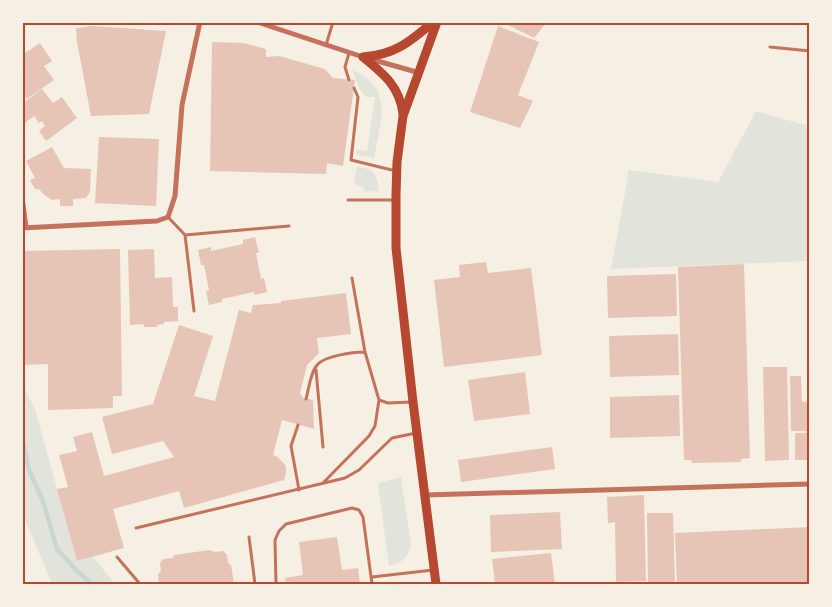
<svg xmlns="http://www.w3.org/2000/svg" width="832" height="607" font-family="'Libre Baskerville',serif">
<rect width="100%" height="100%" fill="#f6efe4"/>
<path fill="#e2e4dc" d="M352 70C395 87 380 123 374 158L356 155 357 150 367 151 375 97H366L360 90Z
M756 111 809 126V261L611 269 629 170 718 182Z
M357 166C376 171 376 172 379 191L365 192 364 188 354 183Z
M22 383 35 409 77 561 93 557 115 584H52L23 515Z
M401 477 411 545C408 558 402 563 389 566L378 483Z"/>
<g fill="none" stroke-linecap="round" stroke-linejoin="round">
<path stroke="#c9d6d2" stroke-width="4.5" d="M22 438 29 470 43 501 57 549 77 571 92 584"/>
</g>
<path fill="#e6c5b7" d="M502 22H547L534 38Z
M93 26 166 31 149 114 91 116 77 42 76 28Z
M498 26 539 42 518 95 533 101 520 128 470 112Z
M212 42 244 43 266 49V57L279 56 325 69 333 78 355 80 343 166 327 163 326 174 210 171Z
M40 43 52 61 44 66 54 80 27 99 22 93V55Z
M42 89 53 103 62 97 77 118 46 141 39 131 45 126 42 121 39 123 34 116 22 125V104Z
M99 137 159 139 156 206 95 203Z
M52 147 64 168 91 169 90 192 86 198 73 199V206H60V199L52 200 43 194 39 189H35L30 180 35 178 26 161Z
M255 237 259 253H256L261 279 264 278 267 292 254 295V292L222 299V302L209 305 206 291 209 290 204 265H201L198 250 211 247V251L243 244V240Z
M120 249 122 396H113V408L48 410V364L22 365V251Z
M154 249 155 278 172 277 173 307H178V321L164 322V324L157 325V327H144V324L130 325 128 250Z
M486 262 488 273 531 268 542 355 444 367 434 280 460 277 459 265Z
M744 264 750 458 741 459V462L692 463 691 460H684L678 267Z
M676 274 677 316 608 318 607 276Z
M346 293 351 334 317 338 319 353 307 365 300 393 303 398 313 400 314 429 282 420 273 455 278 457 286 466V473L284 480 184 508 179 491 113 509 124 548 77 561 57 489 68 487 59 455 77 451 73 437 92 432 104 476 174 457 163 441 112 454 102 417 153 404 179 325 213 336 194 396 215 401 239 310 251 313 253 305 281 303V301Z
M678 334 679 375 610 377 609 336Z
M763 367H787L789 460 765 461Z
M525 372 530 414 474 421 468 380Z
M790 376H801L802 402 810 401V431H791Z
M679 395 680 436 610 438V397Z
M795 433H810V460H795Z
M552 447 555 469 461 482 458 460Z
M644 495 646 581 616 582 615 522 608 523 607 497Z
M560 512 562 549 491 552 490 515Z
M647 513H673L675 584H648Z
M810 527V584H677L675 533Z
M337 537 342 570 358 568 360 584H286L285 578 303 575 299 542Z
M210 550 215 552 223 551 227 555 228 563 231 565 234 584H159L158 574 161 571 160 563 163 559 172 558 174 555Z
M551 553 555 584H495L492 559Z"/>
<g fill="none" stroke-linecap="round" stroke-linejoin="round">
<path stroke="#c5725c" stroke-width="3" d="M326 45 333 22
M770 47 810 51
M349 53 345 67 349 80
M354 88 358 97 351 160 396 171
M348 200H395
M168 217 185 235 194 311
M185 235 289 226
M352 278 365 352
M316 370 323 447
M306 399C309 389 310 373 317 365 324 356 353 352 365 352L379 400 388 403 412 402
M298 425 291 446 299 490
M323 483 369 436 375 426 379 400
M136 528 345 478 359 470 392 438 416 433
M249 537 255 584
M117 557 140 584
M372 577 433 570
M276 584 275 540 279 531 286 524 352 508 359 510 363 517 372 584"/>
<path stroke="#c5725c" stroke-width="5" d="M257 22 363 57 420 73
M22 197 26 227
M22 228 157 221 168 217 175 196 182 105 200 22
M425 495 810 484"/>
<path stroke="#b5482f" stroke-width="9" d="M363 57C394 55 410 42 433 22
M363 57C384 74 400 87 403 114
M436 584 413 402 396 248V195L397 162 403 116 437 22"/>
</g>
<rect width="832" height="607" fill="none" stroke="#f6efe4" stroke-width="48"/>
<rect x="24" y="24" width="784" height="559" fill="none" stroke="#b5482f" stroke-width="2"/>
</svg>
